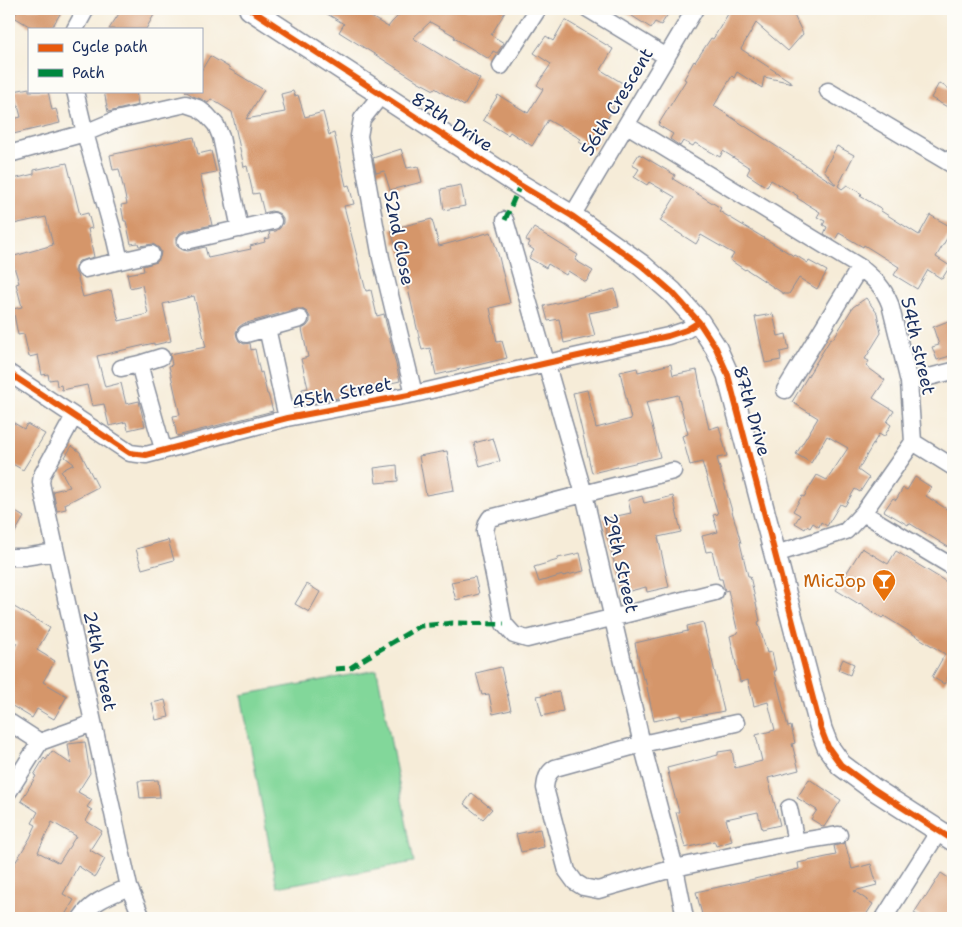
<svg xmlns="http://www.w3.org/2000/svg" width="962" height="927" font-family="'Shantell Sans',sans-serif">
<rect width="100%" height="100%" fill="#fdfcf7"/>
<filter id="ink" filterUnits="userSpaceOnUse"><feTurbulence type="fractalNoise" baseFrequency=".02" numOctaves="2"/><feDisplacementMap in="SourceGraphic" scale="10" xChannelSelector="R" yChannelSelector="G"/><feConvolveMatrix kernelMatrix="1 2 1 2 8 2 1 2 1" color-interpolation-filters="sRGB"/></filter>
<filter id="wash" filterUnits="userSpaceOnUse"><feTurbulence type="fractalNoise" baseFrequency=".0096" numOctaves="4" result="noise"/><feDisplacementMap in="SourceGraphic" scale="20" xChannelSelector="R" yChannelSelector="G"/><feGaussianBlur stdDeviation="1.12" result="paint"/><feColorMatrix in="noise" values="0 0 0 0 0 0 0 0 0 0 0 0 0 0 0 0 0 1.4 0 .05"/><feComposite in="paint" operator="in"/></filter>
<g filter="url(#wash)">
<rect width="100%" height="100%" fill="#f6ecd8"/>
<path fill="#82d79a" stroke="#4e837c" d="M377 670 414 862 277 887 241 695Z"/>
<g id="blocks">
<path fill="#d5966b" fill-rule="evenodd" d="M18 9H63L51 29H34L14 17Z
M122 9H148L155 13 146 29H109Z
M319 9H358L388 27 392 22 405 9H507L491 35 504 43 497 53 493 51 489 59 454 38 455 36 430 22 413 38 480 79 464 106 435 88 434 90 419 82 339 32 344 24Z
M621 9H663L662 11 668 14 661 25 655 22 651 28Z
M731 9H776L784 14 787 9H791L803 34 788 51 756 23 741 49 793 83 764 77 762 88 737 72 734 78 732 76 714 106 836 185 824 170 837 146 854 155 838 186 842 189 847 185 862 194 860 196 882 209 881 211 919 235 930 215 953 228 936 257 950 266 942 279 928 270 917 289 894 275 899 267 864 245 863 247 839 233 835 240 824 234 827 227 823 225 825 221 817 217 820 212 797 198 798 196 771 180 767 187 747 174 750 168 723 151 720 157 695 143 693 146 683 141 680 146 670 139 673 134 658 125 686 80 684 79 694 61 695 62 711 38 713 39Z
M565 20 613 49 601 70 624 84 611 105 614 107 598 135 600 137 593 150 579 142 581 139 548 120 532 146 510 132 508 135 483 120 498 95 528 113 543 89 537 85 551 64 534 53 546 36 553 41Z
M210 56 230 68 229 69 264 90 246 119 285 112 281 94 293 91 295 96 298 95 305 117 323 112 329 135 334 133 346 186 349 185 354 204 344 206 366 291 371 290 377 316 384 314 400 381 342 394 343 397 305 404 302 389 308 388 301 359 308 357 302 329 307 326 310 322V317L307 312 302 309H297L243 324 239 327 236 332 237 337 239 341 244 344 250 343 251 350 255 349 260 373 262 372 267 394H268L273 411 177 436 173 416 180 415 169 366 172 365 170 354 206 347 194 296 163 304 171 341 154 345V343L97 356 105 387 121 383 126 404 139 401 145 426 128 430 126 422 109 426 104 404 92 406 87 385 62 390 61 385 57 386 56 379 49 380 48 374 42 375 38 355 29 357 24 334 18 335 13 309 22 307 16 284 19 283 11 257 53 245 46 217 9 225V180L34 174V170L67 163 80 215 88 213 92 228 88 229 94 257 79 261 75 267V272L77 275 83 297 111 290 119 321 148 314 142 285 130 288 127 274 144 271 143 266 157 262 160 257 161 252 159 248 153 244 139 246 138 243 131 244 126 221H124L121 205 127 204 119 169 113 170 110 155 194 137 198 154 211 151 216 172 200 175 212 225 184 231 180 233 176 239V244L178 247 183 250 188 251 205 247 208 258 251 249 250 246 265 242 264 239 270 238 269 232 276 231 280 228 283 223V218L280 214 276 212 271 211 264 213 259 193 253 194 247 166 244 167 232 112 211 99 208 103 201 99 193 96 185 91H201V71Z
M939 83 953 91V110L931 98Z
M29 88V91H48L52 110 56 109 60 123 9 135V120L21 117 14 91Z
M104 91H136L138 105 108 112Z
M401 149 407 168 418 166 422 182 390 190 384 171 376 173 373 158Z
M639 154 675 175 673 179 721 208 719 211 794 256 795 255 808 263 809 261 827 271 817 289 799 278 789 294H784L746 269 745 270 730 260 734 254 701 235 696 244 660 221 675 197 649 182 647 185 634 177 639 169 632 165Z
M461 185 465 206 444 210 441 189Z
M432 219 439 246 491 232 499 257 510 303 490 308 497 342 502 341 507 358 436 375 430 348 422 350 406 280 408 279 398 244 395 245 391 229Z
M534 228 578 255 575 260 593 271 586 282 568 271 566 275 548 264 546 268 529 258 534 250 528 246 530 242 526 240Z
M615 289 619 307 589 313 595 336 564 343 559 319 548 321 544 306Z
M866 298 877 313 881 333 865 359 869 361 866 366 885 380 873 398 894 411 887 422 891 425 884 437 879 434 858 470 869 478 860 492 855 489 845 506 840 504 827 526 821 522 819 527 813 523 810 528 807 526 805 529 795 523 800 515 793 511 802 496 804 497 817 475 827 480 848 448 827 436 811 463 796 454 818 418 792 402 831 338 833 339 853 307Z
M773 314 778 336 786 334 789 350 780 352 781 360 765 363 755 317Z
M953 319V355L937 360 932 347 939 345 933 327Z
M671 364 673 375 697 370 701 390H700L709 429 719 426 727 456 717 458 741 543H740L748 576H750L760 621 758 622 767 653 772 652 776 671H774L788 727 791 726 795 743 792 744 799 770 768 778 780 825 762 829 758 812 726 819 732 841 716 846 714 841 685 848 676 812H679L667 768 718 755V752L732 750 735 768 762 761 756 735 775 730 768 702 754 706 748 680 740 682 730 636 738 633 728 590 725 591 722 579H719L712 551 706 552 702 536 718 532 713 515 718 514 702 462 690 465 682 436 688 434 678 395 646 402 660 457 592 473 573 393 587 390 596 428 631 419 620 372 637 368 638 372Z
M9 420 24 429 27 424 45 434 23 470 9 462Z
M493 438 500 461 480 467 474 443Z
M72 446 80 452 98 487 65 504 66 509 57 511 53 491 70 487 61 471 74 464 65 457Z
M447 451 454 490 426 495 419 456Z
M397 465 398 481 376 483 374 468Z
M915 477 931 487 926 496 953 513V550L909 523 908 525 884 511 893 498 896 500 903 488 907 490Z
M642 496 644 503 673 496 681 532 658 537 669 587 647 592 646 587 622 593 603 519 631 513 628 500Z
M9 508 24 517 9 543Z
M168 540 174 560 142 569 136 549Z
M862 548 888 564 896 551 953 586V669L944 684 932 677 945 654 884 616 882 618 860 603 859 604 836 590Z
M580 553 584 571 563 576V575L539 582 534 567 558 560V558Z
M475 577 479 594 456 600 451 582Z
M307 584 320 592 309 612 295 604Z
M9 604 50 628 37 650 55 661 43 682 67 696 54 719 37 709 32 718 9 704V657L17 643 9 639Z
M703 622 724 711 682 719 681 715 654 721 645 678 643 679 635 643 688 631 687 626Z
M843 659 854 664 850 675 838 670Z
M501 667 511 710 493 714 489 694 482 695 476 673Z
M559 692 563 711 542 716 537 696Z
M165 700 169 717 156 720 152 703Z
M85 742 90 773 78 792 92 800 87 807 92 810 86 821 102 831 90 850 105 859 95 877 78 866 63 894 74 900 63 918H9V873L30 838 36 825 32 823 38 812 21 801 36 776 34 775 44 758 46 760 52 751 71 764 68 744ZM52 822 76 836 59 863 38 852Z
M809 779 841 800 824 827 811 819 817 810 797 798Z
M158 780 160 797 140 798 138 781Z
M472 793 492 809 483 819 464 804Z
M540 829 544 847 521 852 516 834Z
M845 843 852 869 871 864 877 885 854 891 873 904 864 918H703L696 892 799 869 798 863 836 855 834 846Z
M941 873 953 881V918H922L914 913 925 896 926 897Z"/>
</g>
</g>
<g filter="url(#ink)">
<use href="#blocks" fill-opacity="0" stroke="#888e9b" stroke-width="1"/>
<g fill="none" stroke-linecap="round" stroke-linejoin="round">
<g stroke="#888e9b" stroke-width="19">
<path id="minor" d="M588 9 667 57
M75 29 86 9
M501 66 538 9
M75 91 85 133 114 235 120 261
M828 91 953 165
M381 95 362 119 359 136 381 258 414 394
M627 125 860 267C874 279 883 286 890 304L909 382 913 442 863 513 846 531 776 554
M9 154 85 133 116 120 186 104 198 108 207 115 216 125 221 137 240 229
M572 216 695 9
M505 220 584 494 642 744 675 868 685 918
M186 241 273 221
M85 269 151 254
M267 328 287 418
M246 334 300 319
M139 364 163 449
M121 368 139 364 161 357
M9 373 130 453 146 455 287 418 414 394 547 363 668 336 686 330 699 322
M909 382 953 371
M785 390 860 267
M74 416 42 475 41 482 42 488 129 887 142 918
M913 442 953 467
M673 471 490 518 487 523 485 531 504 624 514 635 527 639 715 592
M863 513 953 567
M9 557H24L56 552
M9 722 40 742
M736 723 642 744 555 768C547 773 546 779 545 788L567 871 575 882 583 887 598 890 675 868 796 842 839 835
M9 791 40 742 93 723
M789 808 796 842
M81 918C92 901 111 895 129 887
M884 918 939 831"/>
</g>
<g stroke="#888e9b" stroke-width="24">
<path id="tertiary" d="M250 9 520 185 572 216 641 265 672 292 699 322 716 348 728 375 821 729 828 747 841 765 872 788 953 840"/>
</g>
<use href="#minor" stroke="#fff" stroke-width="16"/>
<use href="#tertiary" stroke="#fff" stroke-width="21"/>
<path stroke="#00873e" stroke-width="5" stroke-dasharray="10 5" stroke-linecap="butt" d="M505 220 520 185
M335 669 350 668 369 656 420 626 453 623 504 624"/>
<g stroke="#fdfcf7" stroke-width="9">
<path id="cycleway" d="M250 9 520 185 572 216 641 265 672 292 699 322 716 348 728 375 821 729 828 747 841 765 872 788 953 840
M9 373 130 453 146 455 287 418 414 394 547 363 668 336 686 330 699 322"/>
</g>
<use href="#cycleway" stroke="#e8590c" stroke-width="6"/>
</g>
</g>
<defs>
<g id="bar-pin" transform="scale(1.25)"><path d="M0 17L-7.5 6A9.5 9.5 0 1 1 7.5 6Z" fill="#e8710a" stroke="#fdfcf7"/><path d="M-6-5H6L.8 .8V4.5H3.5V6h-7V4.5H-.8V.8Z" fill="#fff"/></g>
</defs>
<g fill-rule="evenodd">
<use href="#bar-pin" x="884" y="581"/>
</g>
<g text-anchor="middle" dominant-baseline="central" stroke-width="4" stroke-linejoin="round" paint-order="stroke">
<g font-size="18" fill="#1b2f5e" stroke="#fdfcf7">
<text transform="translate(617 102) rotate(-59)">56th Crescent</text>
<text transform="translate(452 122) rotate(33)">87th Drive</text>
<text transform="translate(399 238) rotate(79)">52nd Close</text>
<text transform="translate(918 346) rotate(77)">54th street</text>
<text transform="translate(342 393) rotate(-11)">45th Street</text>
<text transform="translate(752 411) rotate(74)">87th Drive</text>
<text transform="translate(621 563) rotate(77)">29th Street</text>
<text transform="translate(100 661) rotate(78)">24th Street</text>
</g>
<g font-size="18" fill="#c56008" stroke="#fdfcf7" text-anchor="end">
<text x="866" y="581">MicJop</text>
</g>
</g>
<rect width="962" height="927" fill="none" stroke="#fdfcf7" stroke-width="30"/>
<rect x="28" y="28" width="175" height="65" fill="#fdfcf7" stroke="#a3aaba"/>
<rect x="38" y="44" width="25" height="8" fill="#e8590c" stroke="#a3aaba"/>
<text x="72" y="52" font-size="15" fill="#1b2f5e">Cycle path</text>
<rect x="38" y="69" width="25" height="8" fill="#00873e" stroke="#a3aaba"/>
<text x="72" y="78" font-size="15" fill="#1b2f5e">Path</text>
</svg>
